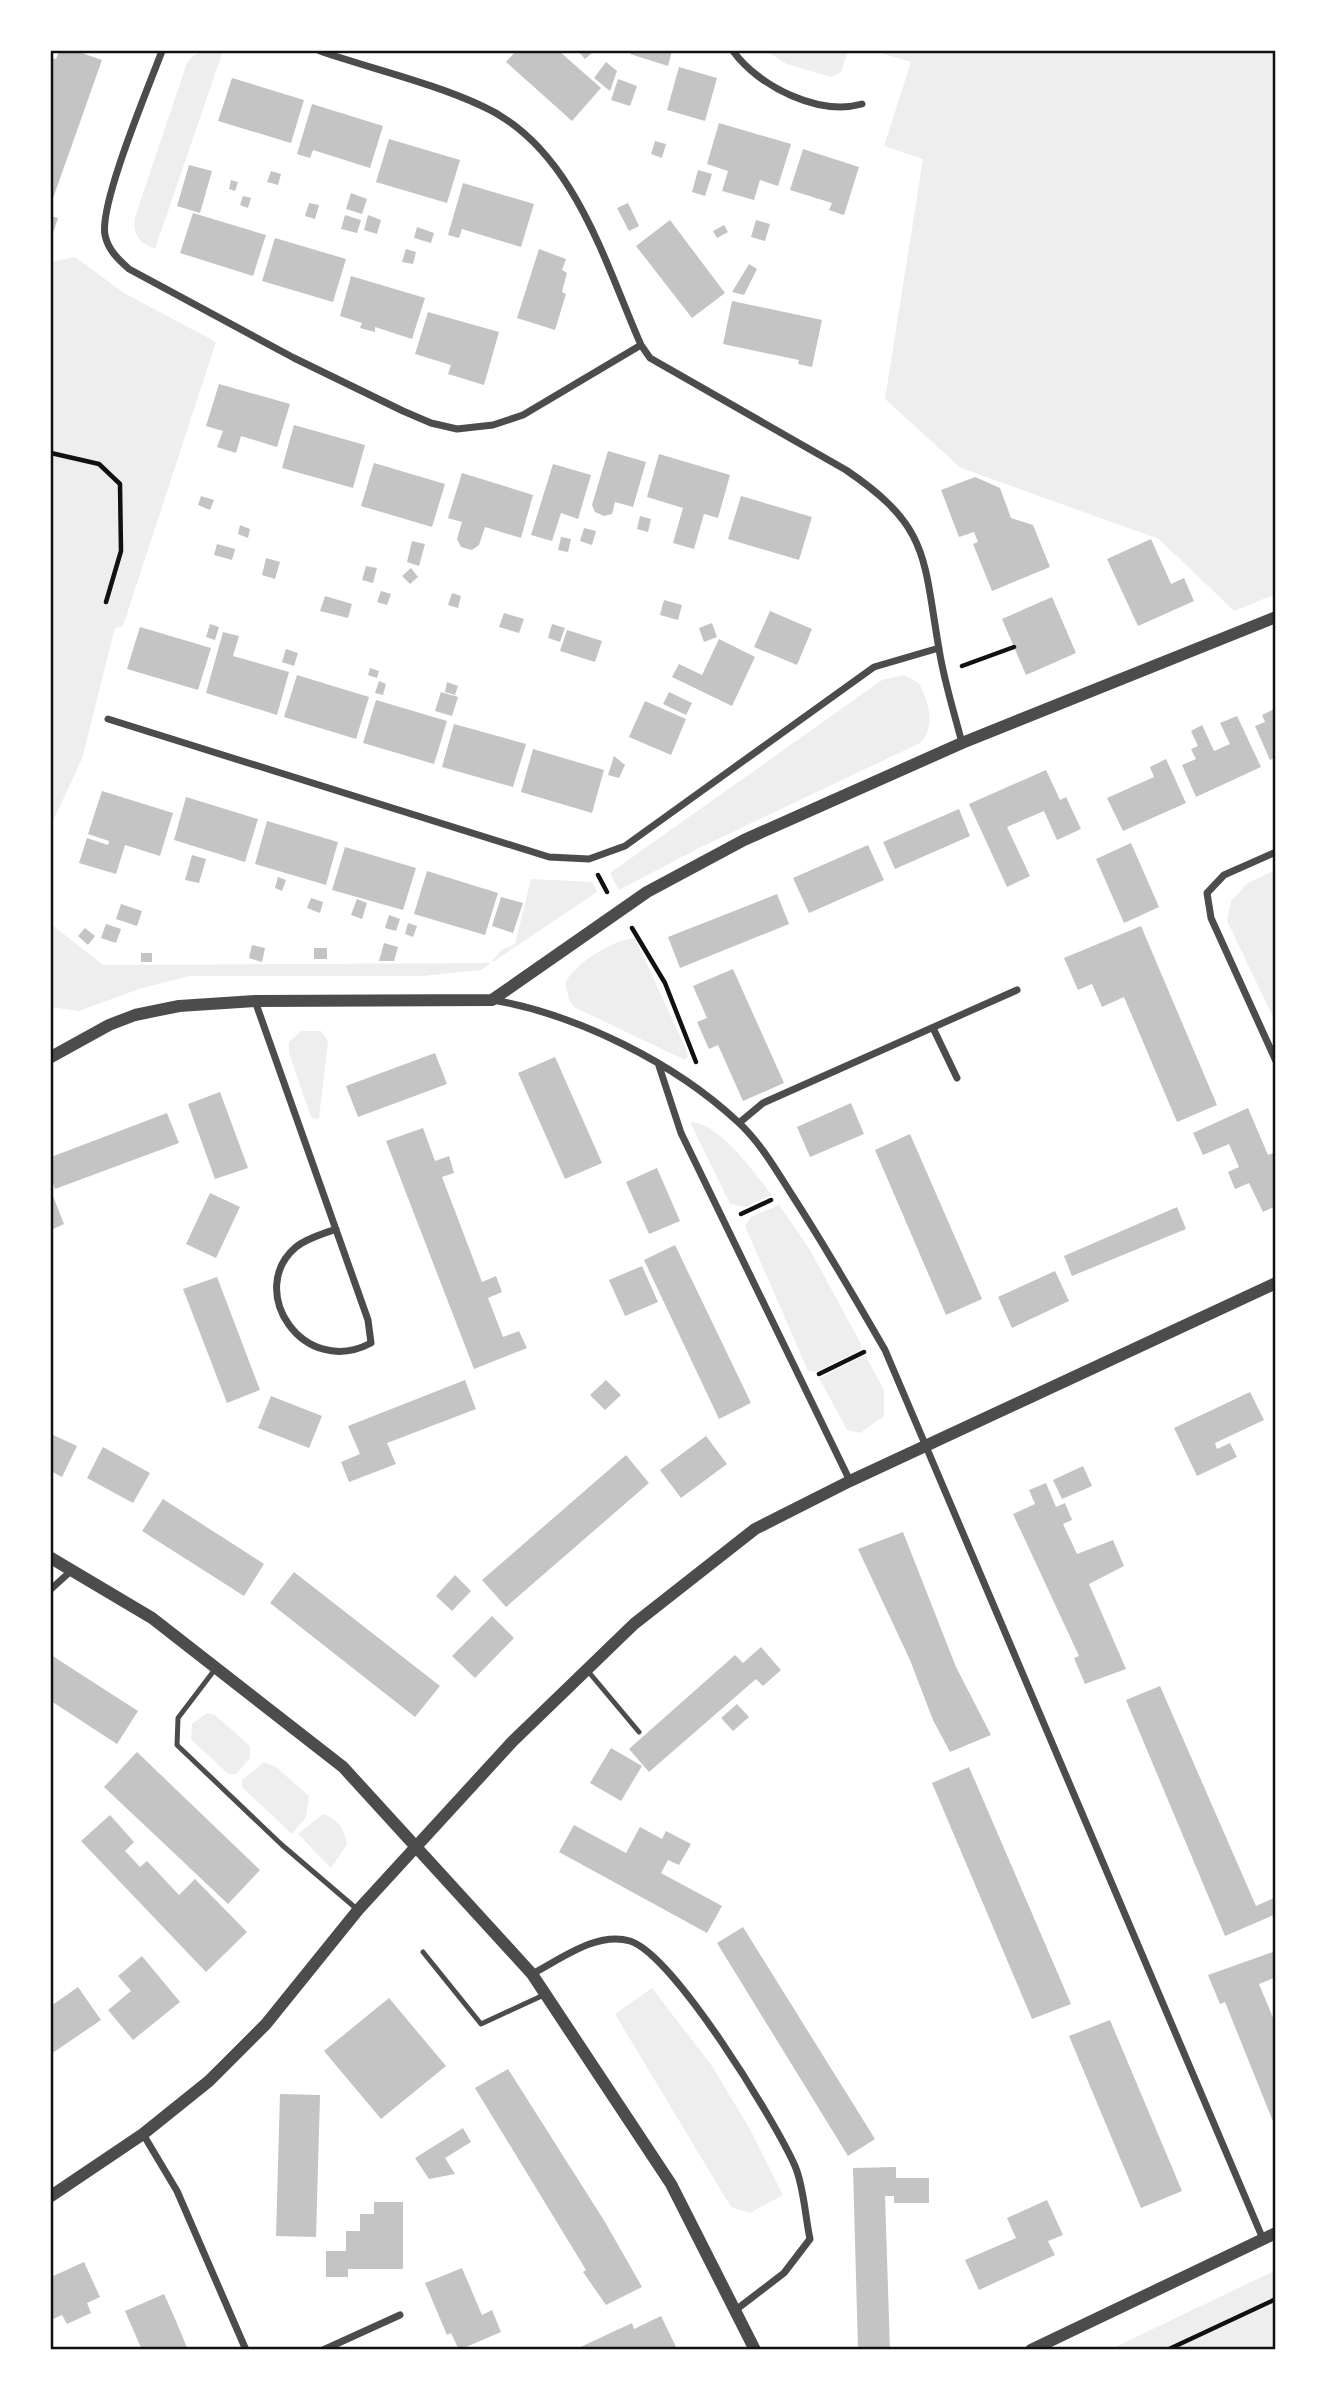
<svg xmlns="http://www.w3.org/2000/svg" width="1327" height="2401" font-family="'Titillium Web',sans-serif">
<rect width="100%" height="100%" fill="#fff"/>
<path fill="#eee" d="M204 51H223L155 249C139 242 132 235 135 217L187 63 194 55Z
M766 51H848L841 72 831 77 787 64Z
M874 51H1276V594L1234 611 1159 539 961 468 885 399 923 159 884 146 911 62Z
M75 257 124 293 216 342 123 626 115 628 82 759 51 825V262Z
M904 675 919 683C929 702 936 727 920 743L701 847 619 890 610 873 882 680Z
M1276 870V1023L1227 921 1231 901 1248 883Z
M531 879 592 882 597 892 481 970 423 976H189L139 989 79 1011 51 1007V924L103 965 491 963 501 950 515 944Z
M635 938 686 1049 688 1056 685 1060 576 1008 570 1002 565 984C573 964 614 939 635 938Z
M301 1031H321L328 1041 319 1118 315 1119 311 1117 289 1053V1042Z
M690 1122C719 1122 755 1174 772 1195L745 1207 730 1204Z
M779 1205 810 1250 861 1344V1350L816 1372 808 1371 745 1226 751 1217Z
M865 1355 884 1390V1416L860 1433 847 1430 819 1378Z
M207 1713 215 1715 250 1746V1758L236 1774H228L191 1739 192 1724Z
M264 1762 276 1767 309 1796 306 1817 292 1834 242 1787V1780Z
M323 1814C338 1819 344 1828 347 1844L331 1868 298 1834Z
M652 1988 712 2066 751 2131 783 2195 750 2213 731 2207 615 2014Z
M1276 2270V2350H1109Z"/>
<path fill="#c4c4c4" d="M59 51H76L102 60 51 204V57L56 59Z
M516 51H559L601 88 572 121 506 62Z
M578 51H590L592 53 585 59Z
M631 51H672L668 66 630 54Z
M606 62 617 71 610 91 594 78Z
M679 67 717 78 705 121 667 110Z
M232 78 304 100 291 143 218 121Z
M618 79 637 86 630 106 611 100Z
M312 104 383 126 370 168 313 150 310 158 297 154Z
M719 123 791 144 778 186 760 180 754 200 722 191 728 171 707 164Z
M389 139 460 160 447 203 376 182Z
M655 141 666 144 662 158 651 154Z
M803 149 859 167 844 215 829 210 832 203 790 190Z
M189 165 212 171 200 213 177 206Z
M698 170 712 174 705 196 692 192Z
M271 171 281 174 278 185 267 182Z
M231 180 238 182 235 191 229 189Z
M463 183 534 204 521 247 462 229 459 238 448 235Z
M351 193 367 199 362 214 346 209Z
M243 196 251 198 248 208 240 205Z
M309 203 319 205 315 219 305 216Z
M628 203 639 226 629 231 617 208Z
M193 213 266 235 253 276 180 253Z
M345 215 361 220 357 233 341 229Z
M368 215 381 220 377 234 364 230Z
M51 216 58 218 51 239Z
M670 220 725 293 692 318 636 246Z
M756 220 770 224 765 241 751 237Z
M724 225 728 232 717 238 713 231Z
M417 227 434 233 431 243 414 238Z
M275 238 346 259 333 302 262 281Z
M406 249 416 252 413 264 402 262Z
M539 249 566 259 562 270 567 273 562 292 566 294 555 330 517 318Z
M749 264 757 269 744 295 732 292Z
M351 276 425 298 412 339 375 327V332L360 328 362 323 340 316Z
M732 301 822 320 812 367 798 364 799 360 723 344Z
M428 312 499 332 484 385 448 374 451 365 415 354Z
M219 384 290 404 277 447 241 436 236 453 217 447 223 431 206 426Z
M294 425 365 445 353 488 282 468Z
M608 451 646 462 633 507 615 502 612 514 604 516 595 512 592 505Z
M659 454 730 475 718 518 704 514 694 549 673 543 683 508 647 497Z
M374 463 445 484 432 527 361 506Z
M553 464 591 475 578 519 561 513 552 541 531 535Z
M462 473 533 495 521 538 485 527 479 545 472 550 461 547 457 539 462 522 448 518Z
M975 477 1000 488 1011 518 1033 525 1050 567 992 591 973 544 978 542 974 532 959 537 941 490Z
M201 496 214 500 210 510 198 505Z
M741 496 812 517 799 560 728 539Z
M640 516 651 519 648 532 637 529Z
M240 525 250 529 248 538 238 534Z
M584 528 596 531 592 545 580 541Z
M561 537 571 539 568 552 558 550Z
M1151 539 1171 584 1184 578 1194 601 1138 626 1107 559Z
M412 541 425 544 419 566 407 562Z
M217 544 235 549 232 560 214 555Z
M266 558 280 562 275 579 262 575Z
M366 566 377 568 373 583 362 580Z
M411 568 418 577 410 584 402 576Z
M381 591 391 594 387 605 377 602Z
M452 593 461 596 458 608 448 605Z
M325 596 352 604 348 618 320 611Z
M1052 597 1076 653 1026 675 1002 619Z
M664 600 682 605 678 620 660 615Z
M770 611 812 629 797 665 754 647Z
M504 613 524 619 519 633 499 627Z
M712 623 717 637 704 642 699 628Z
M210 624 219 627 215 640 206 637Z
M552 624 565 628 560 642 548 638Z
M140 627 211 648 198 690 127 669Z
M567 630 602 641 595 662 560 651Z
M223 632 239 636 233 656 289 672 277 715 206 693Z
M719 639 755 657 732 706 672 677 679 664 702 675Z
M286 649 298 653 294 666 282 662Z
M370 668 379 671 377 678 368 675Z
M297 675 369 697 356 739 284 717Z
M379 681 386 684 383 695 375 693Z
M447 682 458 686 455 695 445 692Z
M441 692 458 697 452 716 435 711Z
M669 692 692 703 686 715 663 704Z
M376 700 447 721 434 764 363 743Z
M645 701 686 719 671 755 629 737Z
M1276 708V757L1270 760 1255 726 1265 722 1262 715Z
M1237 716 1261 767 1196 797 1182 765 1196 759 1191 749 1198 746 1191 731 1202 725 1214 751 1230 744 1220 723Z
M454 724 526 744 513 787 442 767Z
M533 749 604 770 592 813 521 792Z
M614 756 625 765 619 778 608 775Z
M1166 759 1186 803 1123 831 1107 798 1154 777 1150 767Z
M1046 770 1060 800 1066 797 1081 829 1057 840 1044 811 1007 827 1030 876 1007 887 969 804Z
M102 791 173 813 160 856 125 845 116 874 79 863 87 838 108 845 109 841 88 834Z
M186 797 258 819 245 862 174 840Z
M959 809 970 836 895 869 883 842Z
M267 821 338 842 326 885 255 864Z
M1131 843 1159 907 1124 923 1096 859Z
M868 845 884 880 809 913 793 878Z
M345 847 416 868 403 910 332 890Z
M192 855 206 859 199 883 185 880Z
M427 871 498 893 485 935 414 914Z
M278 877 286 880 282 891 275 888Z
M777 894 789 924 680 968 668 937Z
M501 897 523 903 513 933 492 926Z
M311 898 323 902 320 913 307 908Z
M357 899 367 903 362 919 351 915Z
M121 904 142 911 137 926 116 919Z
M389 915 400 919 396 931 385 928Z
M408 923 417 926 413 937 405 934Z
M106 924 121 929 116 943 101 938Z
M1141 926 1217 1105 1177 1122 1124 997 1102 1007 1092 984 1078 990 1064 958Z
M85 928 95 936 88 945 78 936Z
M384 943 398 947 394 961H379Z
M252 945 265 948 262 962 249 958Z
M314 948H327V959H314Z
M141 953H152V962H141Z
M733 969 784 1083 743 1101 718 1045 709 1049 697 1022 707 1018 693 986Z
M435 1053 447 1084 358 1117 346 1086Z
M555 1057 602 1163 565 1179 518 1073Z
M220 1092 248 1168 215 1179 188 1104Z
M851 1103 864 1134 810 1157 797 1127Z
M1248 1108 1268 1155 1276 1152 1274 1167 1276 1206 1263 1212 1249 1183 1235 1189 1228 1172 1239 1167 1229 1144 1203 1155 1193 1133Z
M167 1113 179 1143 55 1189 51 1177V1157Z
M423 1128 435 1161 449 1156 454 1173 442 1177 482 1282 496 1276 502 1292 488 1298 503 1337 519 1331 527 1348 474 1369 386 1141Z
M910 1134 982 1299 946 1315 875 1150Z
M657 1168 680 1221 649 1234 626 1182Z
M51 1191 64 1224 51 1230Z
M210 1193 240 1207 216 1258 186 1244Z
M1177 1207 1186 1229 1072 1276 1064 1256Z
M675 1245 751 1403 719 1419 644 1260Z
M642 1266 658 1302 625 1316 609 1280Z
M1055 1271 1069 1301 1012 1328 998 1297Z
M217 1277 260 1390 227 1403 183 1289Z
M465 1380 476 1409 387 1443 396 1464 349 1482 341 1462 360 1454 348 1426Z
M606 1380 621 1395 605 1410 590 1395Z
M1250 1392 1264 1420 1215 1443 1217 1449 1230 1443 1237 1457 1197 1476 1174 1428Z
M271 1396 322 1416 309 1448 258 1428Z
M51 1434 77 1446 62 1477 51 1471Z
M706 1436 727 1464 681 1498 660 1470Z
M103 1447 150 1473 133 1503 87 1478Z
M626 1455 649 1483 506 1607 482 1580Z
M1083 1466 1092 1486 1062 1499 1053 1480Z
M1046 1483 1056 1507 1065 1503 1072 1520 1063 1524 1077 1554 1113 1540 1124 1566 1089 1584 1126 1669 1085 1684 1074 1658 1079 1656 1013 1514 1035 1504 1029 1490Z
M163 1499 264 1564 244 1596 142 1531Z
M903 1532 956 1667 991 1735 950 1752 933 1720 910 1660 858 1549Z
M294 1572 440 1686 415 1717 270 1603Z
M455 1575 471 1591 452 1611 436 1596Z
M492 1616 514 1638 475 1678 452 1656Z
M761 1647 781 1670 763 1686 756 1679 649 1772 629 1749 735 1655 743 1663Z
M51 1655 138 1711 117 1744 51 1701Z
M1160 1686 1256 1906 1276 1897V1914L1225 1936 1126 1700Z
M737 1704 749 1717 733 1731 721 1718Z
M611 1748 642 1766 621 1801 590 1783Z
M137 1752 260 1870 228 1904 104 1787Z
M969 1767 1071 2004 1032 2019 932 1783Z
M110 1815 134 1842 125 1851 140 1867 147 1861 179 1895 195 1879 247 1932 206 1972 81 1841Z
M574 1825 626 1853 640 1827 662 1839 666 1831 691 1844 679 1865 668 1860 661 1873 722 1906 707 1933 559 1852Z
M743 1927 875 2139 848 2156 717 1943Z
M1273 1952 1276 1977 1259 1984 1276 2025V2129L1225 2002 1220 2004 1208 1975Z
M142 1956 180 2002 133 2040 108 2010 131 1991 118 1976Z
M78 1987 101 2020 51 2054V2006Z
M389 1998 446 2066 381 2119 324 2051Z
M1110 2020 1182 2191 1141 2208 1069 2036Z
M508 2069 605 2222 642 2287 606 2305 583 2272 586 2270 475 2088Z
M280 2094 320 2095 316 2237 276 2236Z
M463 2128 471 2142 445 2158 455 2174 429 2179 415 2158Z
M896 2167V2178H929V2203H894V2196H885L890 2350H858L853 2168Z
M1047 2200 1063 2235 1048 2241 1055 2255 979 2290 965 2260 1016 2238 1007 2218Z
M374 2202H403V2269H348V2277H326V2251H346V2231H360V2214H374Z
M84 2262 100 2297 87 2303 91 2313 67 2324 62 2315 51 2320V2277Z
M462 2268 482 2315 492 2310 501 2332 459 2350 451 2333 447 2335 425 2283Z
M164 2294 176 2321 188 2350H142L125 2311Z
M661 2316 677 2349 674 2350H574L632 2323 634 2329Z"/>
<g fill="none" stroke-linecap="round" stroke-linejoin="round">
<path stroke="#111" stroke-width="4.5" d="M51 453 99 464 120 484 121 551 106 602
M962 666 1014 647
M598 875 607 892
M632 928 665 983 696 1062
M741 1214 771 1200
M819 1374 864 1352
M1167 2350 1276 2299"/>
<path stroke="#4c4c4c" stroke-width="5" d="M216 1668 178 1718 177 1745 282 1845 358 1910
M587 1670 639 1732
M423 1952 481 2024 546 1994"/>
<path stroke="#4c4c4c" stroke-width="7" d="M162 51C149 86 99 204 105 235 108 250 118 259 129 269L294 358 403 411 431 423 457 429 493 425 523 415 641 345
M320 51C372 69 433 83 482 106 573 147 604 261 641 345L650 358 846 470C930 527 923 557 939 649 944 681 954 712 962 743
M733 51C759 87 819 116 862 104
M108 719 549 857 589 859 625 846 874 667 939 648
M1276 852 1224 875 1207 893 1211 918 1276 1061
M493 1000C578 1015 675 1063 738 1122 760 1142 776 1170 792 1195 825 1246 855 1298 885 1350L1263 2239
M255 1001 368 1320 371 1343C303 1379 245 1290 296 1247 307 1238 323 1234 336 1229
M933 1028 957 1078
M659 1066 681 1133 850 1481
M739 1123 763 1103 1017 990
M51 1589 72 1570
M532 1974C561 1959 597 1931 630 1941 674 1955 775 2121 795 2166 804 2187 805 2216 810 2239L784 2273 737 2309
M143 2134 177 2191 246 2350
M323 2350 400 2315"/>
<path stroke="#4c4c4c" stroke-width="12" d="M51 1057 109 1025 135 1015 179 1006 255 1001 492 1000 647 892 744 840 962 743 1276 617
M51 1558 152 1618 343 1767 532 1974 671 2184 755 2350
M51 2196 143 2134 209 2081 266 2024 358 1910 512 1742 634 1624 755 1529 850 1481 1276 1283
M1031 2350 1276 2233"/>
</g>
<rect width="1327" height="2401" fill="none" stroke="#ffffff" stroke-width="105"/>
<rect x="52" y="52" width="1222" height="2296" fill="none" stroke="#111" stroke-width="2.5"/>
</svg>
